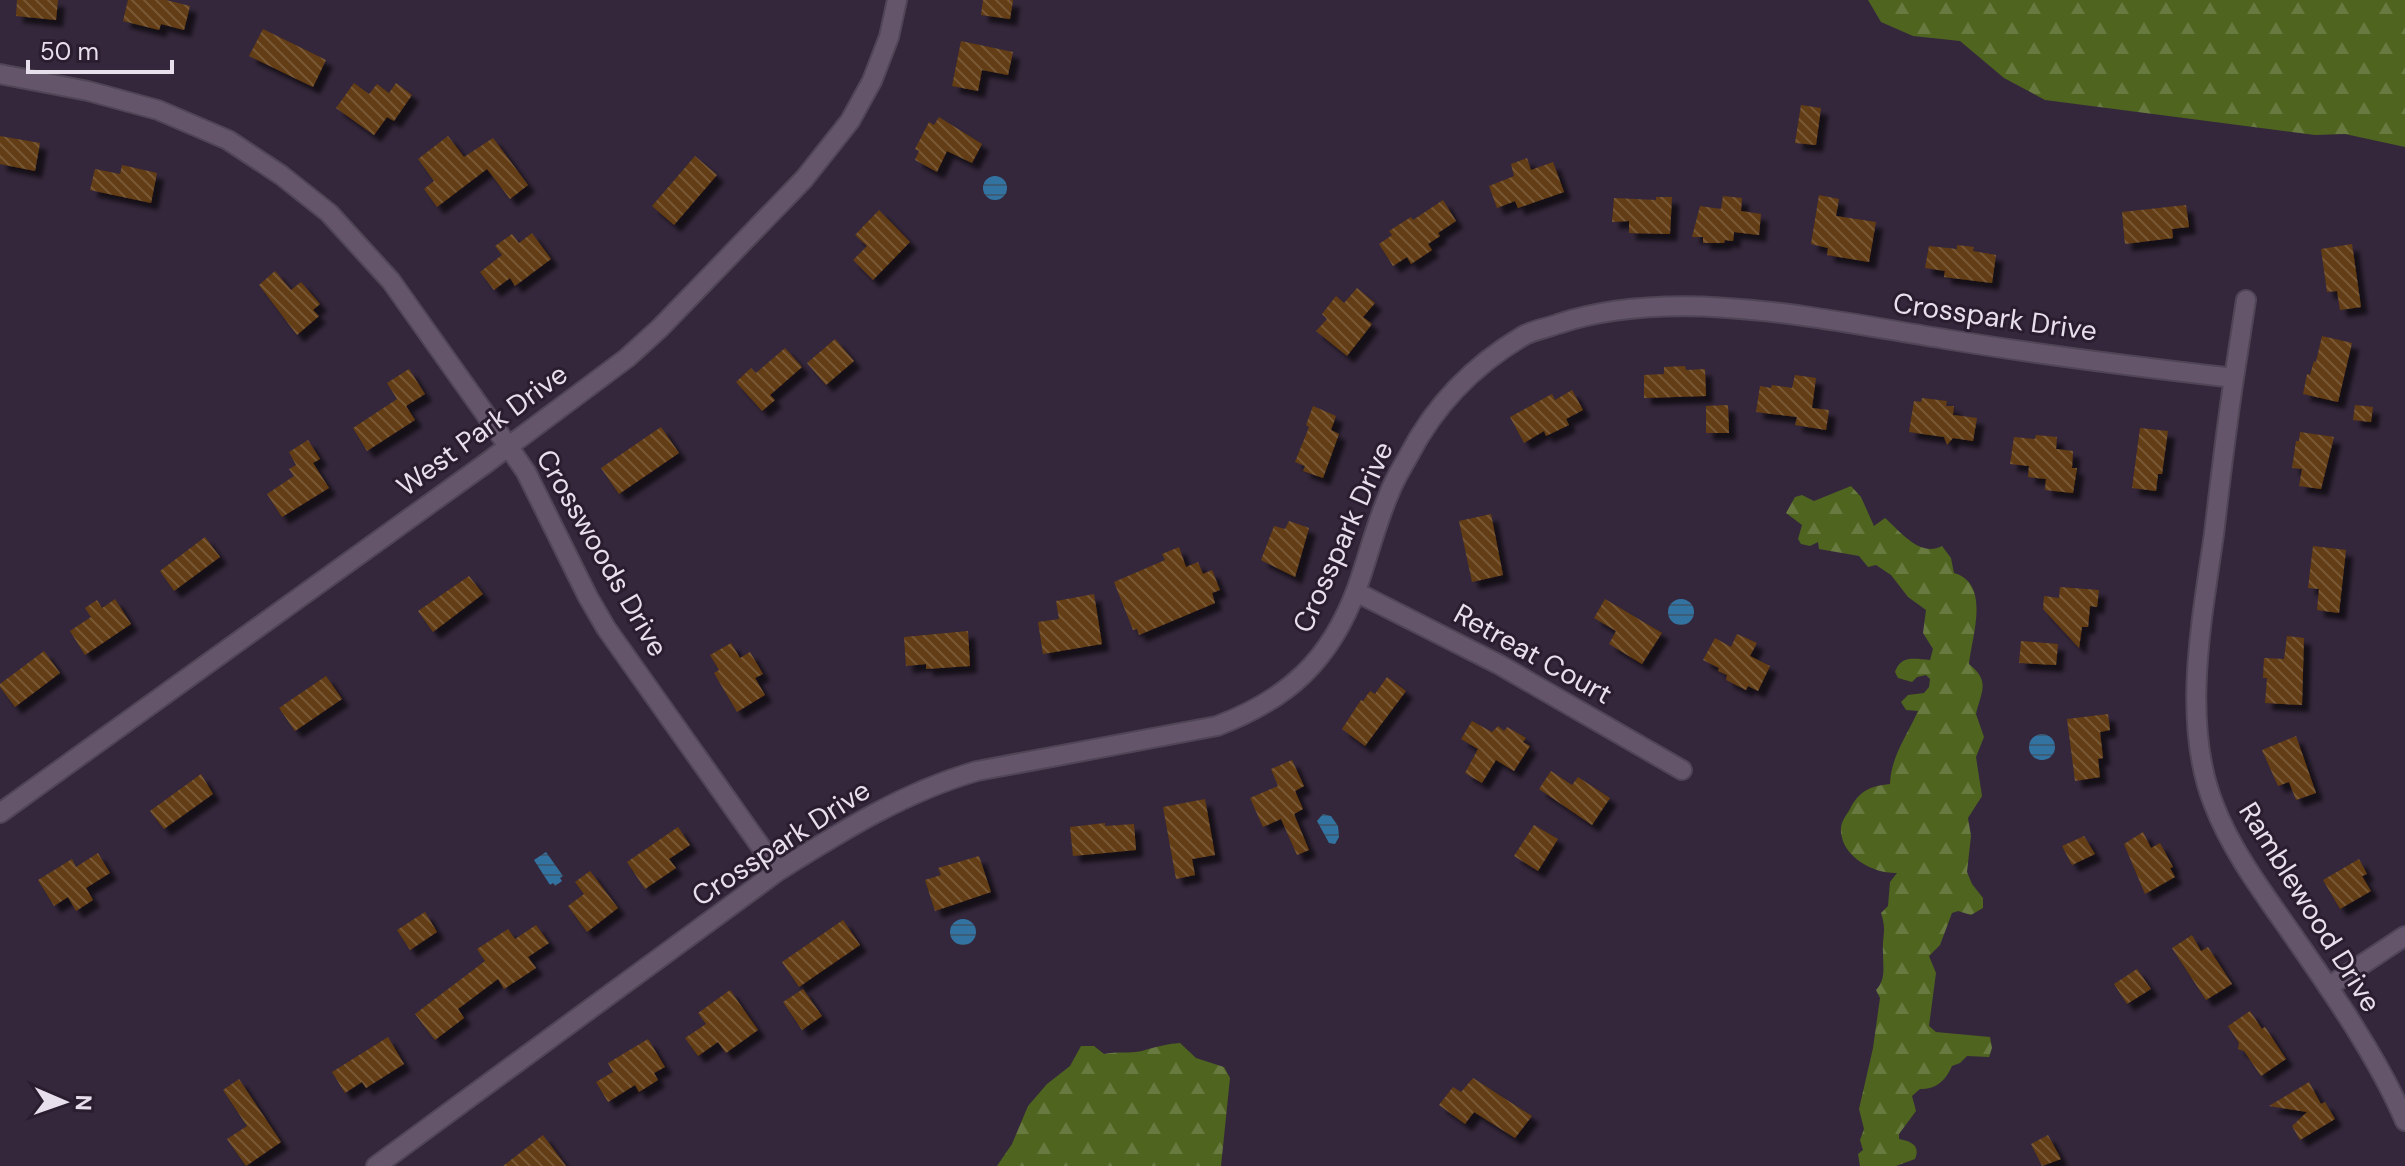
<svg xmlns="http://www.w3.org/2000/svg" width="2405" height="1166" font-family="'DM Sans',sans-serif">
<defs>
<pattern id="forest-firs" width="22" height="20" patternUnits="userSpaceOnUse" patternTransform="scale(2)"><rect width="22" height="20" fill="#4e641f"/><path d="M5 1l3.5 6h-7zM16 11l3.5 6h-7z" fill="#687a40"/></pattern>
<pattern id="water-rules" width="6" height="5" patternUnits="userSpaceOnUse" patternTransform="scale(2)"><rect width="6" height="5" fill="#3373a1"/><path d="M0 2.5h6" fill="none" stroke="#3c5d78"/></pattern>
<pattern id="building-back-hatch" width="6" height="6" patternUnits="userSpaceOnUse" patternTransform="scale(2)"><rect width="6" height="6" fill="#633c12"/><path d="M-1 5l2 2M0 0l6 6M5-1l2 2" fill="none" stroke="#795835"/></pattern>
<filter id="shadow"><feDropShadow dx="7" dy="7" stdDeviation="2" flood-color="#0009"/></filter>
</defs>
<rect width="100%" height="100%" fill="#34273b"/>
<path fill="url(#forest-firs)" d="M1868 0H2405V147L2345 134 2315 135 2045 100 2004 78 1960 41 1913 36 1881 22Z
M1851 486 1861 497 1874 526 1885 518C1900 531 1920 558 1942 546L1951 558 1954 573C1991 584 1972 635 1969 664 1991 682 1981 691 1976 714L1984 737 1976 757 1982 796 1968 818 1971 836 1967 872 1972 884 1983 898V908L1971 915 1958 911 1952 913 1940 945 1929 956 1936 973 1929 1026 1936 1032 1990 1037 1992 1048 1989 1057 1967 1056 1960 1063 1952 1066C1946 1080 1936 1090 1920 1089L1912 1096 1916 1111 1899 1134V1139C1910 1141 1921 1145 1915 1159L1896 1166H1860L1858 1154 1863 1150 1860 1140 1864 1129 1859 1109 1873 1048 1880 998 1876 990C1886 979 1883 968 1883 953 1882 935 1887 931 1881 913L1888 906 1890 882 1897 873C1875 874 1843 858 1841 832 1840 823 1845 817 1850 809 1859 791 1870 786 1890 784 1891 756 1907 736 1918 711L1906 710 1901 702 1908 695 1924 693 1929 687 1930 679 1926 675 1917 677 1912 682 1898 678 1895 672C1901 655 1914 659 1930 660L1933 649 1923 633 1926 610 1908 597 1891 575 1876 565 1868 567 1859 556 1819 549 1818 542 1810 546 1801 544 1798 539 1802 525 1786 513 1795 497 1802 495 1814 501Z
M1180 1043 1196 1058 1224 1067 1230 1078 1221 1166H997L1012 1144 1028 1106 1047 1084 1070 1066 1081 1046H1094L1104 1054C1116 1051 1130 1054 1142 1051 1155 1047 1166 1044 1180 1043Z"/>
<path fill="url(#water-rules)" d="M983 188a12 12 0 1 1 24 0a12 12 0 1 1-24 0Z
M1668 612a13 13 0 1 1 26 0a13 13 0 1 1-26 0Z
M2029 747a13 13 0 1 1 26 0a13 13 0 1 1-26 0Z
M1323 814 1331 816 1338 826 1339 837 1335 844 1329 843 1317 821Z
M546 852 563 876 560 878 562 881 555 886 553 883 550 885 534 860Z
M950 932a13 13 0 1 1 26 0a13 13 0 1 1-26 0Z"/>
<path fill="url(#building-back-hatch)" filter="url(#shadow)" d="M17 0H58L56 20 16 16Z
M128 0H166L190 6 184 30 161 24 159 30 123 21Z
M983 0H1013L1010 19 981 15Z
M263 29 326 60 313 87 249 56Z
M961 41 1013 52 1008 75 982 70 978 91 952 86Z
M354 83 369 94 377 84 389 93 396 83 412 95 394 121 387 117 374 135 336 108Z
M1801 105 1821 108 1816 145 1795 143Z
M939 117 982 144 972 163 947 151 937 172 915 160 919 151 915 149 929 122 934 125Z
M0 136 40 143 35 171 0 164Z
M448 136 464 157 493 138 528 185 510 199 487 169 437 207 424 189 434 181 418 159Z
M695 156 717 175 674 225 652 206Z
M1527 158 1531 170 1553 162 1564 192 1518 208 1515 201 1497 208 1489 186 1514 176 1511 164Z
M122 165 157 173 151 203 90 190 95 169 120 174Z
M1819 195 1839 199 1836 216 1876 222 1869 262 1827 255 1828 248 1811 244Z
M1723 196 1742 198 1741 211 1761 214 1759 235 1734 232 1733 241 1725 240 1724 243H1703V237H1692L1700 206 1721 209Z
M1656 197H1672L1670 234 1629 233V221L1612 222 1614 198 1656 200Z
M1443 200 1456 221 1438 233 1440 236 1428 244 1432 250 1411 264 1407 257 1393 266 1379 244 1392 235 1389 231 1411 217 1413 220Z
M2186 205 2189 227 2172 229 2173 238 2125 244 2122 212Z
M879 210 910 242 873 280 853 260 867 246 855 235Z
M532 233 551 259 515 286 510 278 494 290 480 272 502 255 495 246 512 234 519 243Z
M2352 244 2361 307 2340 310 2337 291 2327 292 2321 249Z
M1957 245 1974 247 1973 251 1996 255 1992 283 1944 277 1945 271 1925 268 1929 246 1957 249Z
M275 271 291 290 301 282 320 304 313 310 319 316 297 335 259 285Z
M1357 288 1375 303 1363 317 1372 324 1347 356 1316 331 1327 319 1322 314 1336 296 1344 303Z
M2322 336 2352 343 2338 402 2303 394 2307 374 2310 375 2314 361 2316 362Z
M835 339 854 361 826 385 807 363Z
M785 348 802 367 770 395 775 400 762 411 736 382 751 368 756 373Z
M1685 366 1686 370 1705 369 1706 396 1644 398V375L1664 374V367Z
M409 369 425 394 406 406 415 420 367 451 353 428 397 399 387 383Z
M1795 375 1816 378 1812 408 1829 410 1826 430 1795 425 1797 417 1756 412 1760 386 1771 388 1772 385 1792 388Z
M1572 390 1583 410 1566 419 1569 425 1546 436 1544 431 1524 443 1510 417 1552 394 1555 400Z
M1922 398 1947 401 1946 406H1954L1953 415 1977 418 1973 441 1953 438 1947 445 1944 437 1909 432 1914 401 1921 402Z
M1728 405 1729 433H1706V406Z
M2355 405 2373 407 2371 422 2353 420Z
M1313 406 1336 416 1331 430 1339 434 1323 478 1303 471 1305 466 1295 462 1309 427 1306 425Z
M661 427 679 453 619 494 601 468Z
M2140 428 2168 431 2162 474H2158L2156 491 2132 488Z
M2300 432 2334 437 2321 489 2299 486 2302 469 2292 468 2296 441H2299Z
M2036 435 2057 437 2056 449 2073 451 2072 468H2077L2073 493 2045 490 2046 479 2028 477 2029 466 2010 464 2014 437 2035 439Z
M308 440 320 459 313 463 329 488 282 517 267 494 294 476 289 469 296 465 289 452Z
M1491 514 1503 575 1472 582 1459 521Z
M1289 521 1309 528 1295 577 1261 560 1274 526 1285 529Z
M205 537 220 557 174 591 160 571Z
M2313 546 2346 550 2339 613 2317 610 2319 589 2308 588Z
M1179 547 1186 567 1198 562 1203 574 1212 570 1220 590 1212 593 1215 603 1139 635 1137 629 1133 630 1114 582 1165 560 1162 554Z
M469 576 483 594 433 632 418 611Z
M2060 587 2099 590 2097 607 2090 606 2088 627H2082L2079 648 2043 609 2044 596 2059 598Z
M1094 594 1102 644 1043 654 1038 622 1059 619 1056 601Z
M115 599 131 624 85 655 70 631 91 617 85 608 97 600 102 608Z
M1605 599 1662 633 1642 664 1609 644 1616 631 1594 618Z
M968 631 970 666 926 669V664L906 666 904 637Z
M1737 634 1757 643 1750 656 1770 666 1758 691 1748 686 1746 690 1726 680 1727 675 1718 671 1719 668 1703 660 1715 638 1731 647Z
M2287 636 2304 638 2302 705 2265 703 2267 678H2263L2264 658 2284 659Z
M2021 641 2058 644 2056 665 2019 663Z
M731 643 740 658 750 652 763 674 755 678 765 695 737 712 714 673 719 670 710 655Z
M44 651 60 673 15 707 0 687V684Z
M326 676 342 699 295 731 279 708Z
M1387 677 1406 691 1365 746 1342 729 1361 700 1363 701 1370 691 1375 694Z
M2108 714 2110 730 2100 732 2103 758 2098 759 2100 777 2075 781 2067 719Z
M1472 721 1492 732 1498 726 1504 731 1507 727 1526 738 1523 742 1530 746 1514 771 1496 760 1482 783 1465 773 1478 749 1461 739Z
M2296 736 2316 793 2296 800 2289 782 2278 786 2262 750Z
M1292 760 1304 786 1295 791 1303 809 1294 814 1309 850 1297 855 1281 819 1263 827 1250 798 1278 786 1271 769Z
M1551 771 1572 785 1578 777 1610 798 1592 825 1539 789Z
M201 774 213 794 164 829 150 811Z
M1205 799 1215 855 1192 859 1195 875 1176 879 1163 807Z
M1105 823V826L1134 824 1136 850 1073 856 1070 827Z
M1534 825 1558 839 1538 871 1514 856Z
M678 827 690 845 669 859 676 868 645 889 627 862Z
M2143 832 2151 848 2160 843 2173 867 2170 868 2175 877 2145 894 2124 844Z
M2084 836 2095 854 2072 865 2062 846Z
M98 853 110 873 86 888 93 900 76 911 68 897 54 906 38 880 72 859 76 867Z
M979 856 991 892 935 911 925 880 941 875 938 868Z
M2359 859 2367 874 2362 876 2371 891 2340 909 2323 880Z
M590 871 618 908 587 932 568 906 584 894 575 882Z
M425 912 437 932 410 950 397 930Z
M843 920 860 945 799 987 782 962Z
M536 925 549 943 528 957 536 968 504 989 498 979 458 1009 464 1018 435 1040 415 1014 485 961 477 949 508 929 515 939Z
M2192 935 2201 951 2208 947 2232 984 2206 1000 2172 948Z
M2137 969 2151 989 2127 1004 2114 984Z
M803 989 822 1016 802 1030 783 1002Z
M730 990 758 1030 726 1053 718 1042 698 1056 685 1038 706 1024 698 1013Z
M2250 1011 2262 1029 2265 1027 2286 1059 2261 1076 2244 1051 2238 1049 2239 1043 2228 1026Z
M388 1037 404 1064 366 1088 362 1082 345 1093 332 1072Z
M648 1039 665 1067 654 1073 658 1080 639 1092 635 1085 608 1102 596 1082 613 1072 608 1063Z
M1473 1078 1532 1116 1515 1138 1474 1112 1465 1124 1439 1105 1453 1087 1461 1092Z
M239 1079 281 1142 246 1166 227 1139 247 1126 223 1090Z
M2309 1082 2321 1104 2325 1102 2335 1119 2300 1140 2292 1126 2307 1112 2269 1106Z
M543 1135 566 1166H503Z
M2048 1135 2061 1159 2042 1166 2031 1144Z"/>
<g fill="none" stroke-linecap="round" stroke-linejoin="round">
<g stroke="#504556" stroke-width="22">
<path id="street" d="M0 74 88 91 158 110 228 140 281 175 329 213 391 281 508 446 526 472 588 597 606 628 778 871
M2234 378C2226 430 2220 482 2214 534 2202 619 2181 723 2214 805 2230 847 2259 887 2285 924 2326 983 2377 1055 2405 1121
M1356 592 1500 665 1682 770
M0 813 485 464 627 358 660 328 804 179 850 121 872 81 889 37 897 0
M2328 987 2405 936
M376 1166 778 871C842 831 904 792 977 771L1217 726C1288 699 1330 661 1357 588 1368 557 1376 524 1389 494 1394 480 1402 468 1409 455 1435 405 1474 365 1523 336 1533 330 1547 328 1558 324 1675 285 1826 320 1945 339 2041 355 2138 367 2234 378L2246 300"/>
</g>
<use href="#street" stroke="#64556b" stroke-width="18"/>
</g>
<g text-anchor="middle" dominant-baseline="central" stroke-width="6" stroke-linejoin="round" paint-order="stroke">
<g font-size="28" fill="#e8dfec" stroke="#2a1d30">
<text transform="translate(1995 317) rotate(8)">Crosspark Drive</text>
<text transform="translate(482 430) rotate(-36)">West Park Drive</text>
<text transform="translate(1343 537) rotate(-66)">Crosspark Drive</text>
<text transform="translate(602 553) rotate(60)">Crosswoods Drive</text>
<text transform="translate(1533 654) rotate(29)">Retreat Court</text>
<text transform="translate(781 843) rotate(-33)">Crosspark Drive</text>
<text transform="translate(2310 907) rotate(58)">Ramblewood Drive</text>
</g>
</g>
<g transform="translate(64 1102) rotate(92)" stroke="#2a1d30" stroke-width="6" paint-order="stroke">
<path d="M0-6L14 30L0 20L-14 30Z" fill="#e8dfec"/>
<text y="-12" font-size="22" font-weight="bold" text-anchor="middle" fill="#e8dfec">N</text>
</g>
<path d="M28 60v12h144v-12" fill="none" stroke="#e8dfec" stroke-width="4"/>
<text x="40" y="60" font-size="24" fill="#e8dfec" stroke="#2a1d30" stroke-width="6" paint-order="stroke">50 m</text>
</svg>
